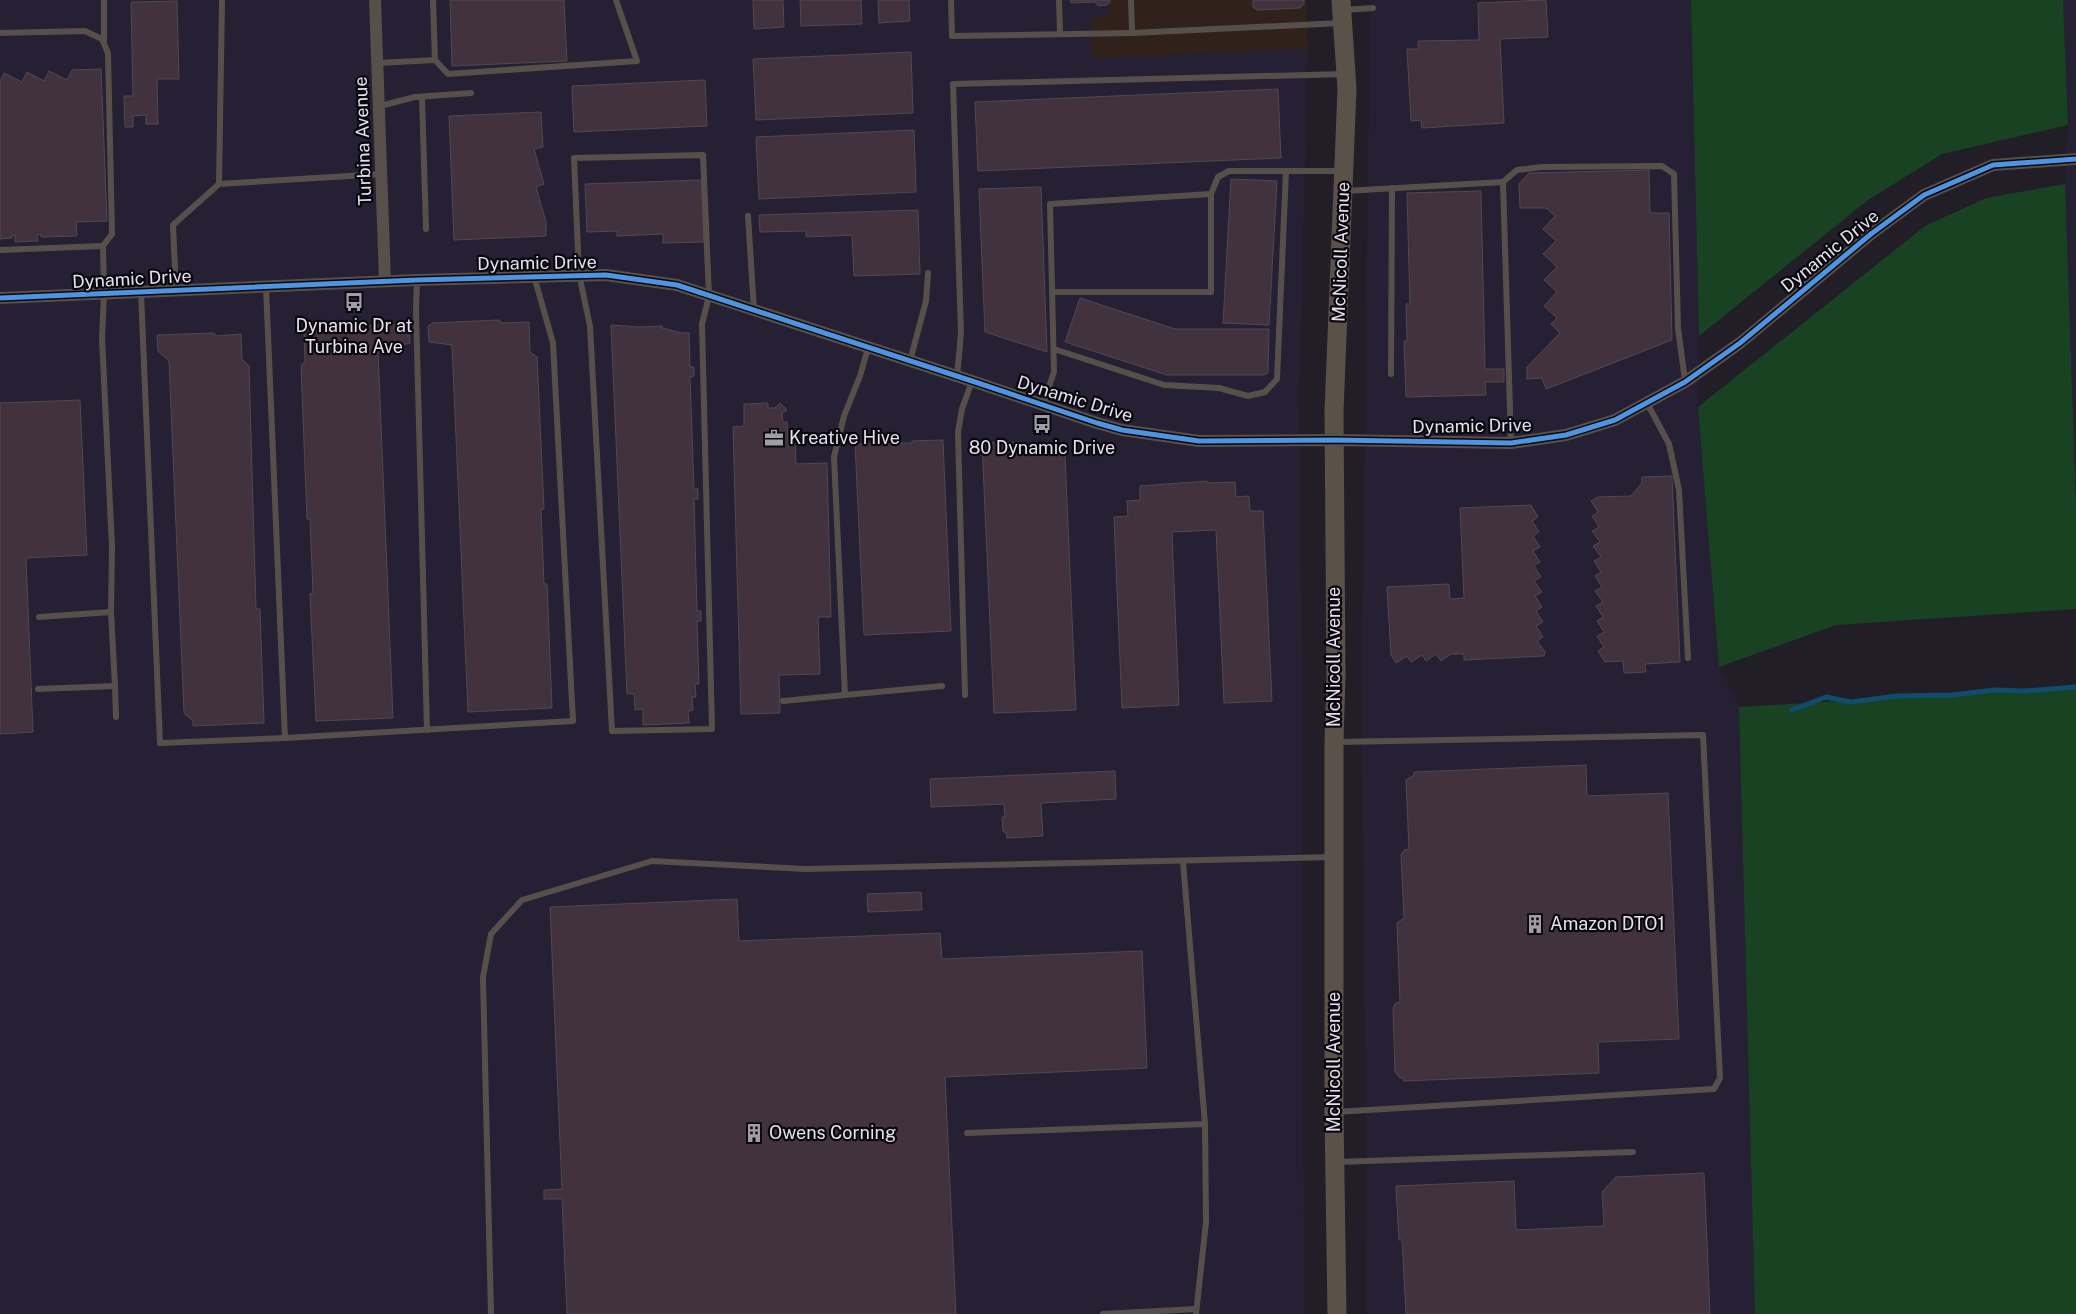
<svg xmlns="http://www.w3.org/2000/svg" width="2076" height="1314" viewBox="0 0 2076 1314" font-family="'Public Sans',sans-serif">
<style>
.commercial{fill:#30211b}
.built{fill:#262034}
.green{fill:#194223}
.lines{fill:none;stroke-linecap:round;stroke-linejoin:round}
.stream{stroke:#0f4c6e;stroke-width:5}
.building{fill:#41323e;stroke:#504a50}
.service{stroke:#57504a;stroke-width:6}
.minor{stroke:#57504a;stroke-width:12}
.secondary{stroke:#5a5149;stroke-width:19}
.cycleway-casing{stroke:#09070e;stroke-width:8}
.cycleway{stroke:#4d94e3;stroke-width:5}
.labels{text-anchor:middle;stroke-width:4.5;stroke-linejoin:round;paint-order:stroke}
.street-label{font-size:18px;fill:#e4e1ec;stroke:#09070e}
.poi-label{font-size:18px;fill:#e4e1ec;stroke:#09070e;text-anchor:start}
</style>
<rect width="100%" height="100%" fill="#211e28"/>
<path class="commercial" d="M 1108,0 L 1306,0 L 1308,49 L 1091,58 L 1090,17 L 1108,16 Z"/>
<g class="built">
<path d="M 0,0 L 1108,0 L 1109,16 L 1090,17 L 1092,58 L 1308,49 L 1299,390 L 1302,725 L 1304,1314 L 0,1314 Z"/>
<path d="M 1370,0 L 1691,0 L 1699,336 L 1698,407 L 1719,667 L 1739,707 L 1755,1314 L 1367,1314 L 1362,683 Z"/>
<path d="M 2063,0 L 2076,0 L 2076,504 L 2065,184 L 2068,125 Z"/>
</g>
<g class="green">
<path d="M 1691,0 L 2063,0 L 2068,125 L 1942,154 L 1868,200 L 1699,336 Z"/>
<path d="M 2065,184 L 2076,504 L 2076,609 L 1836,625 L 1719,667 L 1698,407 L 1925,226 L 1986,198 Z"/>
<path d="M 2076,687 L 2076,1314 L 1755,1314 L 1739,707 Z"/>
</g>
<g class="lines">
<path class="stream" d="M 1792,710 L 1826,697 L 1851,702 L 1897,696 L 1952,695 L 1995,690 L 2024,691 L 2076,687"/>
</g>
<g class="building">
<path d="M 450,0 L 564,0 L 567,61 L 452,66 Z"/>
<path d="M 753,0 L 783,0 L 784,27 L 754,29 Z"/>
<path d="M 800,0 L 861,0 L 862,24 L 801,26 Z"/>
<path d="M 878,0 L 909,0 L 910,21 L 879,23 Z"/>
<path d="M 1071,0 L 1110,0 L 1110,2 L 1107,5 L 1098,6 L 1095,2 L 1071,3 Z"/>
<path d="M 1253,0 L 1304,0 L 1304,4 L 1300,8 L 1257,10 L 1253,7 Z"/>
<path d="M 1546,0 L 1548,37 L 1500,39 L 1504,123 L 1422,128 L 1421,120 L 1411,121 L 1407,49 L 1418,49 L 1418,41 L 1479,40 L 1478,3 Z"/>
<path d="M 177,1 L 179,79 L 157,79 L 158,124 L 146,124 L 146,115 L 133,116 L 133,127 L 125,127 L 124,96 L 133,96 L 131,2 Z"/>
<path d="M 911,52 L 913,113 L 756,120 L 753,59 Z"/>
<path d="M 101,69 L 107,221 L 76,222 L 77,236 L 41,237 L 41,234 L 37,235 L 38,241 L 15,242 L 15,235 L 12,235 L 12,238 L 0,239 L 0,82 L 4,73 L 22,82 L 27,72 L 44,81 L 49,71 L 67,80 L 72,70 Z"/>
<path d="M 705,80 L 707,126 L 574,132 L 572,86 Z"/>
<path d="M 1278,89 L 1281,158 L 978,171 L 975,102 Z"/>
<path d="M 541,112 L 543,147 L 534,149 L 544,184 L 536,187 L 546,222 L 546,236 L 454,240 L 449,116 Z"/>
<path d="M 914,130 L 916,192 L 759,199 L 756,137 Z"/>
<path d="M 1649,170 L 1650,213 L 1669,213 L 1672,340 L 1546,389 L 1542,378 L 1527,379 L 1527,367 L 1560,333 L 1551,324 L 1557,318 L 1544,306 L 1557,292 L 1544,280 L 1557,267 L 1543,254 L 1556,241 L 1543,229 L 1555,216 L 1546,208 L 1520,208 L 1519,184 L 1529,173 Z"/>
<path d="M 1231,179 L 1277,181 L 1269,325 L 1223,323 Z"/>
<path d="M 702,180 L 704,242 L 663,243 L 663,234 L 617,236 L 617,231 L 587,232 L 585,184 Z"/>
<path d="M 1041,187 L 1047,352 L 985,332 L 979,189 Z"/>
<path d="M 1481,191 L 1485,369 L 1504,369 L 1504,382 L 1485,382 L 1486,395 L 1406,397 L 1404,341 L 1407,341 L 1406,304 L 1410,304 L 1407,193 Z"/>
<path d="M 918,210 L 920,274 L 854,276 L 852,235 L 806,237 L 806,231 L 760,232 L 759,215 Z"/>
<path d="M 1080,298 L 1175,329 L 1269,329 L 1268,373 L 1264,375 L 1167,375 L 1065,342 Z"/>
<path d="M 499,320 L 502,323 L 529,322 L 530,352 L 537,357 L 544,509 L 541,509 L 544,584 L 547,584 L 552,708 L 468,712 L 452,345 L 429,342 L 428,326 L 432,323 Z"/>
<path d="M 406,324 L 409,327 L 410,343 L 378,351 L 393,718 L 316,721 L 310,594 L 313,593 L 310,519 L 307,519 L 301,366 L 305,361 L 304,331 L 333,330 L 336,327 Z"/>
<path d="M 611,325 L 639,327 L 662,326 L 662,328 L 682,333 L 689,333 L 690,367 L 694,367 L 694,376 L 690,377 L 694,489 L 698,489 L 698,499 L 694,499 L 697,611 L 701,611 L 701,621 L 697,621 L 699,684 L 695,684 L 696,697 L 692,697 L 693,710 L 688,711 L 689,723 L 643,725 L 643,709 L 635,710 L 634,694 L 627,694 Z"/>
<path d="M 214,333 L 217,336 L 241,334 L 242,359 L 249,366 L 256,609 L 260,609 L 264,723 L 193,726 L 193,721 L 184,713 L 169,361 L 158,351 L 157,335 Z"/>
<path d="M 80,400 L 87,555 L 26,558 L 33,732 L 0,734 L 0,403 Z"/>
<path d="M 768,403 L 768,408 L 775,408 L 780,403 L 787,410 L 782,414 L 783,422 L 787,422 L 788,445 L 795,445 L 796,464 L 827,463 L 831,617 L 818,617 L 820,674 L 779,675 L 780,713 L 741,714 L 733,427 L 744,426 L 744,404 Z"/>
<path d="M 943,440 L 951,631 L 864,635 L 855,444 L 912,443 L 912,441 Z"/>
<path d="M 1023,442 L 1023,444 L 1035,444 L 1036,456 L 1065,455 L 1076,710 L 994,713 L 982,443 Z"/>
<path d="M 1672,476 L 1680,662 L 1645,664 L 1646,672 L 1624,673 L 1623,661 L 1605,662 L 1598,651 L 1604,647 L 1597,636 L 1604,632 L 1597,621 L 1603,617 L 1596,606 L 1603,602 L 1595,591 L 1602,587 L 1595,576 L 1601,572 L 1594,561 L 1601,557 L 1593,546 L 1600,542 L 1592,531 L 1599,527 L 1592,516 L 1598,512 L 1591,501 L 1598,497 L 1631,496 L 1642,483 L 1642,477 Z"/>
<path d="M 1207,481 L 1207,483 L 1235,482 L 1236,497 L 1249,496 L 1250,511 L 1263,511 L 1272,701 L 1224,703 L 1216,530 L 1172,532 L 1179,705 L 1122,708 L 1114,517 L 1128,516 L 1127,501 L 1140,500 L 1140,486 Z"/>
<path d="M 1531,505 L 1538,517 L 1532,521 L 1539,532 L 1533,536 L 1540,547 L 1533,551 L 1540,562 L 1534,566 L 1541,577 L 1534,581 L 1542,592 L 1535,596 L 1542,607 L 1536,611 L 1543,622 L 1536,626 L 1543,637 L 1537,641 L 1545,652 L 1544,656 L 1464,660 L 1464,654 L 1451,654 L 1441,661 L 1436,654 L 1426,661 L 1422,655 L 1411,662 L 1407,656 L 1396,663 L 1391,655 L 1387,587 L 1449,584 L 1450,599 L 1464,598 L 1460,508 Z"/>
<path d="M 1586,765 L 1587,796 L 1668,793 L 1679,1039 L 1598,1042 L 1599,1073 L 1404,1081 L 1403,1078 L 1400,1078 L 1395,1072 L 1393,1009 L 1395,1004 L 1400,1002 L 1397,923 L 1404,918 L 1401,855 L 1404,850 L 1409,849 L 1406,780 L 1414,775 L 1414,772 Z"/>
<path d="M 1115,771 L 1116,799 L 1041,803 L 1043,836 L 1007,838 L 1006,832 L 1003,832 L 1002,817 L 1005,817 L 1004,804 L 931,807 L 930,779 Z"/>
<path d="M 921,892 L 922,910 L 868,912 L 867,894 Z"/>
<path d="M 737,899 L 739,941 L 940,933 L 942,959 L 1142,951 L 1147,1068 L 945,1077 L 956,1314 L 567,1314 L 562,1199 L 544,1199 L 544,1190 L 562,1189 L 550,907 Z"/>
<path d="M 1704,1173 L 1710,1314 L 1406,1314 L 1402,1240 L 1399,1240 L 1396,1186 L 1514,1181 L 1516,1230 L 1604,1226 L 1602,1192 L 1616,1177 Z"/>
</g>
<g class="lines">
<g class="service">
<path d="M 104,0 L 104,41"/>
<path d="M 951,0 L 952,36 L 1132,33"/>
<path d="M 1059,0 L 1060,34"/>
<path d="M 1131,0 L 1132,33 L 1341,23"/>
<path d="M 1343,10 L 1373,8"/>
<path d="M 0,33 L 85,31 L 102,39 L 108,53 L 112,234 L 103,246 L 104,294 L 102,338 L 112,547 L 111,612 L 115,686 L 38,689"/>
<path d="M 435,60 L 448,74 L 637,61 L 616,0"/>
<path d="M 378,63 L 435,60 L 433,0"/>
<path d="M 422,97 L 426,229"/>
<path d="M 380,106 L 415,97 L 471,93"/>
<path d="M 703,155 L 709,296 L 702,324 L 712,729 L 612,731 L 590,326 L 579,274 L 574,158 Z"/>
<path d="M 219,184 L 222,0"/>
<path d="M 1345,191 L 1503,182"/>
<path d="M 748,216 L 754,310"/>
<path d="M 0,250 L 103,246"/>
<path d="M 417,280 L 416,310 L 427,730"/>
<path d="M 266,287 L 285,738 L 573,721 L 553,343 L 534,276"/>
<path d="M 176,290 L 173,225 L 219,184 L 382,174"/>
<path d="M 1052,292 L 1211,292 L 1211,194"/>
<path d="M 141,293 L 160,743 L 285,738"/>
<path d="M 868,348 L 860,376 L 844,416 L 834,457 L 845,695 L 942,686"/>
<path d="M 1054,349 L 1164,385 L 1219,388 L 1248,396 L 1265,392 L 1277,379 L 1286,171"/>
<path d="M 910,361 L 926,301 L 928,273"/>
<path d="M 1391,374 L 1392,188"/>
<path d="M 957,377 L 961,333 L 953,84 L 1345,74"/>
<path d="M 1647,403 L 1669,444 L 1679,490 L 1688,658"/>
<path d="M 1043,405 L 1054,372 L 1050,204 L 1211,194 L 1218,177 L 1229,171 L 1343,171"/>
<path d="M 1511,443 L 1503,182 L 1517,170 L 1542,167 L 1662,166 L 1674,174 L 1678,328 L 1685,381"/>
<path d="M 39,617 L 111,612"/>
<path d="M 115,686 L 116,717"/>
<path d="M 965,695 L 958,432 L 962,409 L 972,381"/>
<path d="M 783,701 L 845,695"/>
<path d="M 1183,862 L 1205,1124 L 1206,1222 L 1196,1314"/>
<path d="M 1335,1112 L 1714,1089 L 1720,1078 L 1703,735 L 1337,742"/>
<path d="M 967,1133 L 1205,1124"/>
<path d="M 1337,1162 L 1633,1152"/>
<path d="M 491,1314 L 483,977 L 491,934 L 522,900 L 652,861 L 805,869 L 1333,857"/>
<path d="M 1103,1314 L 1196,1309"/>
</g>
<g class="minor">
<path d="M 375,0 L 385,281"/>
<path d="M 0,298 L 417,280 L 606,275 L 677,285 L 972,381 L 1097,423 L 1122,430 L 1199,441 L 1335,440 L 1511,443 L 1566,435 L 1615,420 L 1685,382 L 1740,343 L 1871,234 L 1924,195 L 1993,165 L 2076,159"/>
</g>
<path class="secondary" d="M 1337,1314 L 1334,1112 L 1334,742 L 1336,677 L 1334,411 L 1347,89 L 1341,0"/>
<g class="cycleway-casing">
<path id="cycleway" d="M 0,298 L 417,280 L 606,275 L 677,285 L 972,381 L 1097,423 L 1122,430 L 1199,441 L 1335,440 L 1511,443 L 1566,435 L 1615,420 L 1685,382 L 1740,343 L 1871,234 L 1924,195 L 1993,165 L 2076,159"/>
</g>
<use href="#cycleway" class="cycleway"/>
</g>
<defs>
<g id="bus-bare" transform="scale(1.5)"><path d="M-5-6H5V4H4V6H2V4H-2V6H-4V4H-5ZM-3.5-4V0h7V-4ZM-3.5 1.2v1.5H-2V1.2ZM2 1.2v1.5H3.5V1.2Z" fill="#a09da7" stroke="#09070e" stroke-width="2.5" paint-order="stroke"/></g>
<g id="office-bare" transform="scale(1.5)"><path d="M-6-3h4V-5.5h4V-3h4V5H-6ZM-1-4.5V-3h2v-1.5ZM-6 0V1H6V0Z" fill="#a09da7" stroke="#09070e" stroke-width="2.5" paint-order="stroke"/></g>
<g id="building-bare" transform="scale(1.5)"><path d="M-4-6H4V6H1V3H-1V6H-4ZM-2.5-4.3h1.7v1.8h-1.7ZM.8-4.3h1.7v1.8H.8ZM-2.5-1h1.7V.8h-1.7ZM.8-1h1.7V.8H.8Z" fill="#a09da7" stroke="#09070e" stroke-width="2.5" paint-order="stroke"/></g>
</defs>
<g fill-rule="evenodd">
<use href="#bus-bare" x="354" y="302"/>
<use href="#bus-bare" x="1042" y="424"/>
<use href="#office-bare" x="774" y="438"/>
<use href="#building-bare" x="1535" y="924"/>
<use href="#building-bare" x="754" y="1133"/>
</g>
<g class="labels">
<g class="street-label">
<text transform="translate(363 141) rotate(-92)" y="6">Turbina Avenue</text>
<text transform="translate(1830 251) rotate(-39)" y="6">Dynamic Drive</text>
<text transform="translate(1341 252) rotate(-88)" y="6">McNicoll Avenue</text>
<text transform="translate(537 263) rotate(-1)" y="6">Dynamic Drive</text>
<text transform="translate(132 279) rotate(-3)" y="6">Dynamic Drive</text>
<text transform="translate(1075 399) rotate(17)" y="6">Dynamic Drive</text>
<text transform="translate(1472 426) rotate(-1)" y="6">Dynamic Drive</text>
<text transform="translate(1334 657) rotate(-90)" y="6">McNicoll Avenue</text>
<text transform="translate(1334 1062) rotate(-90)" y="6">McNicoll Avenue</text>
</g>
<g class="poi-label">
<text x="354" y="332" text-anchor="middle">Dynamic Dr at<tspan x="354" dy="21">Turbina Ave</tspan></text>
<text x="789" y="444">Kreative Hive</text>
<text x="1042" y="454" text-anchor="middle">80 Dynamic Drive</text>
<text x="1550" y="930">Amazon DTO1</text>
<text x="769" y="1139">Owens Corning</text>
</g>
</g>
</svg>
